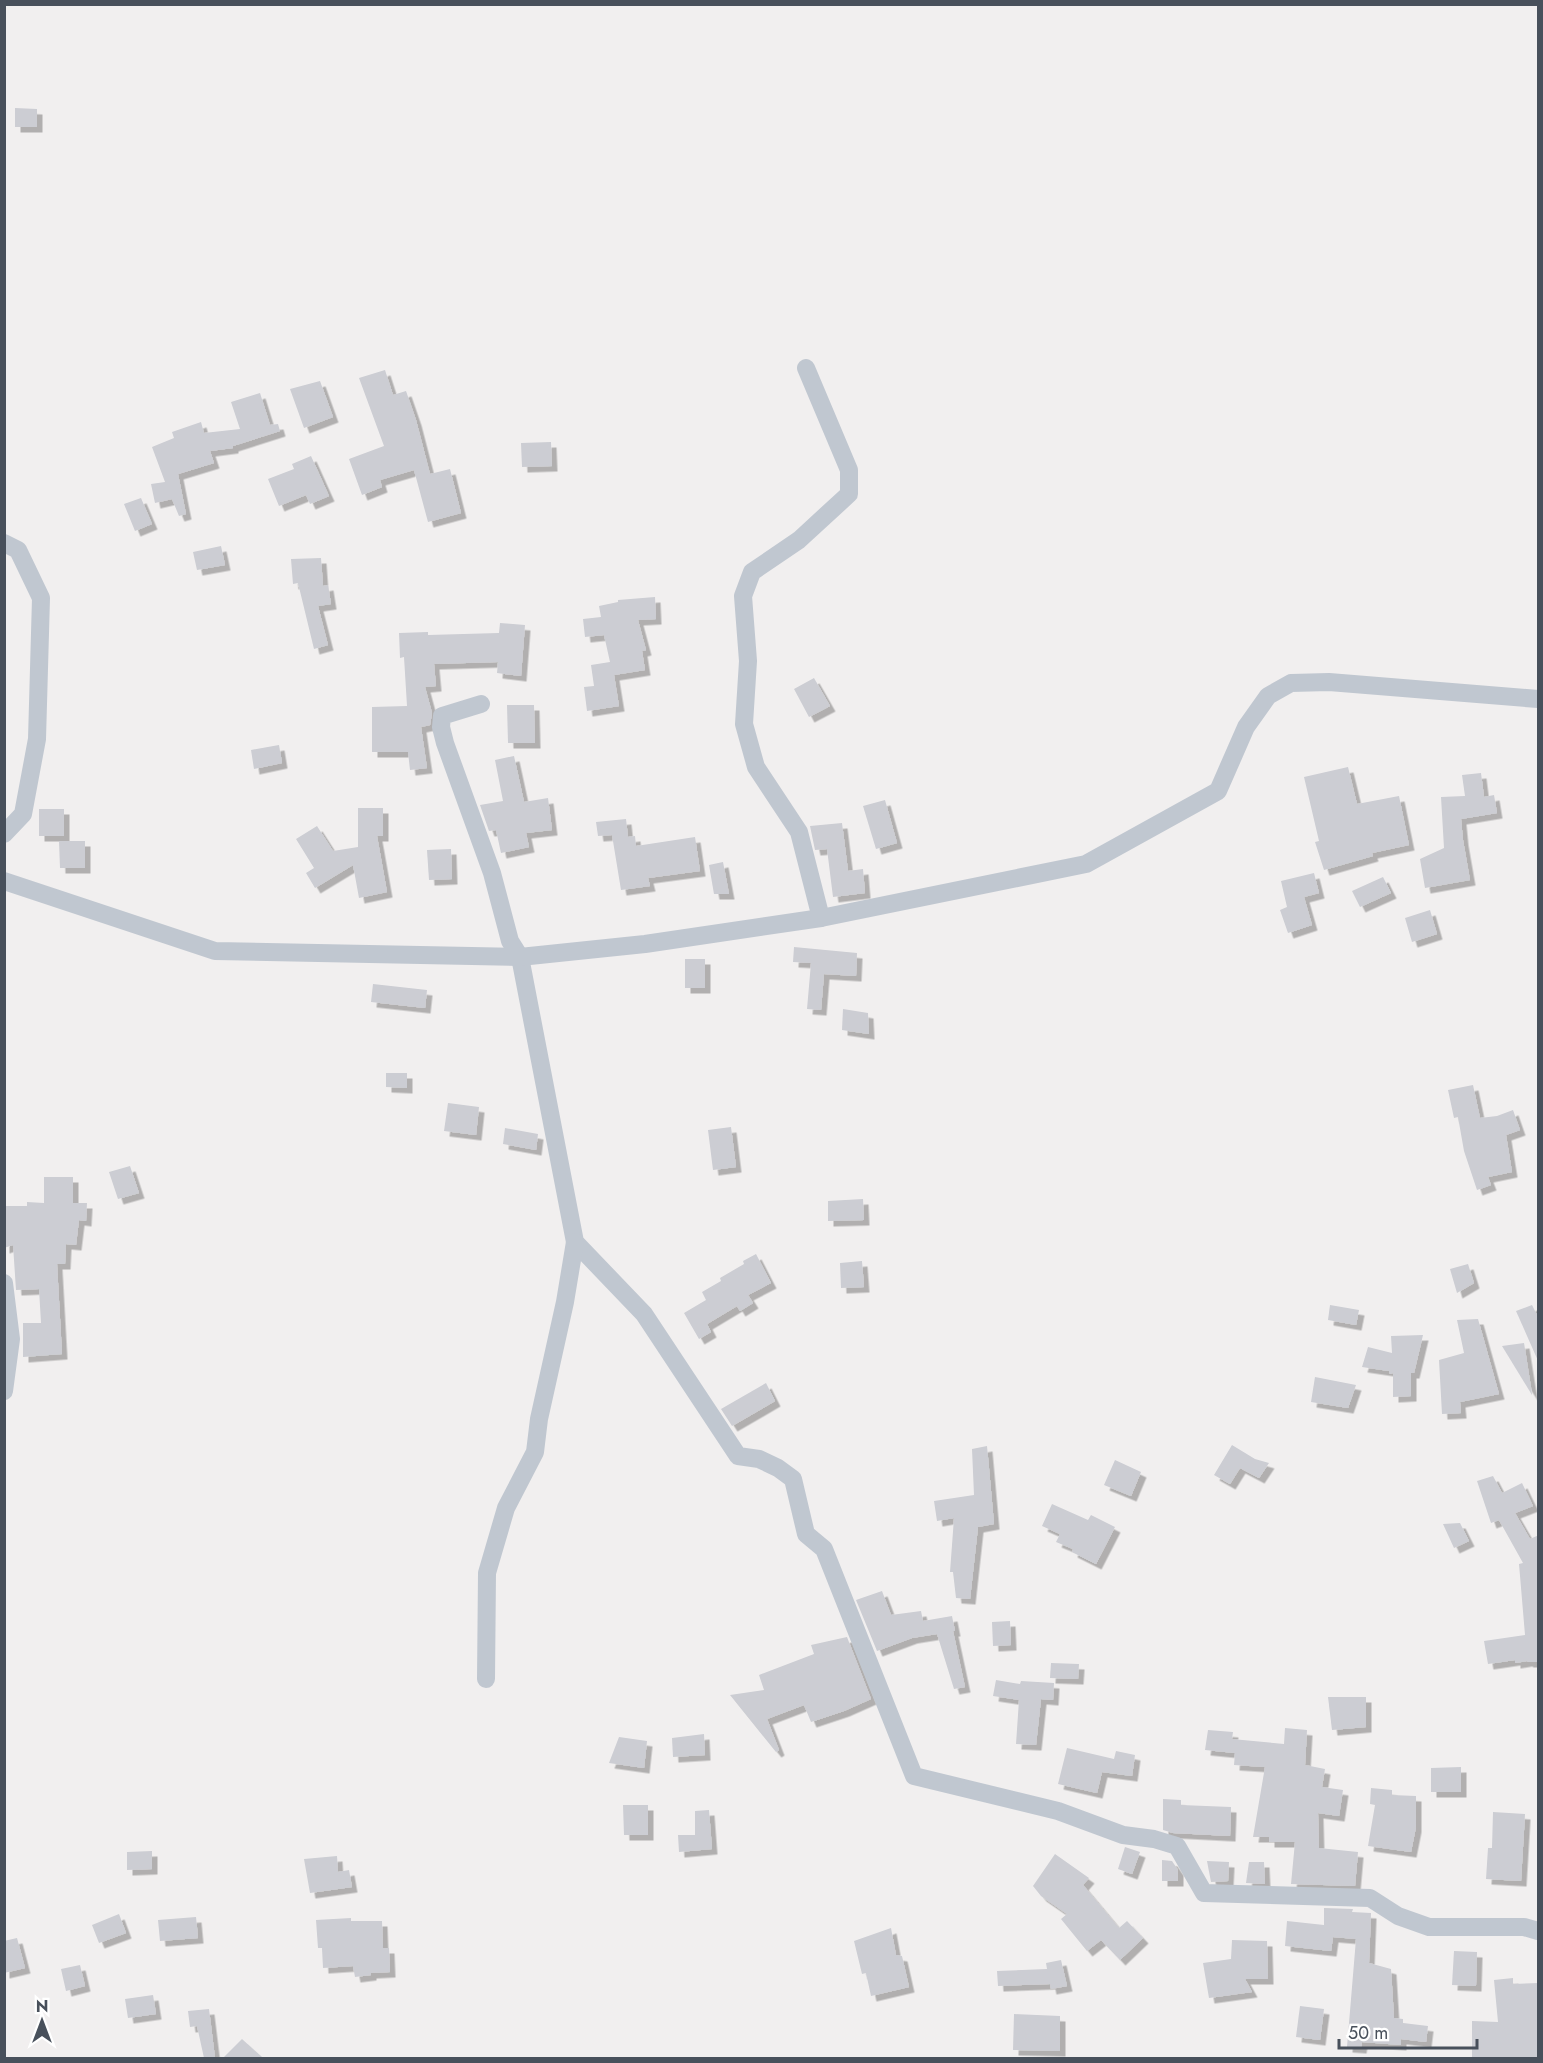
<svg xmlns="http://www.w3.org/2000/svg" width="1543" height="2063" viewBox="0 0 1543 2063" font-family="Jost,sans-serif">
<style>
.building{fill:#cccdd3;filter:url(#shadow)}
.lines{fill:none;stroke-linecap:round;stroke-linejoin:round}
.street{stroke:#c0c7d0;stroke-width:18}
</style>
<defs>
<filter id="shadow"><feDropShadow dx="5.5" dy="5.5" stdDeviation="0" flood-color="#0004"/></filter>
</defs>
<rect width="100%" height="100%" fill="#f1efef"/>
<g class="building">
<path d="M 15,108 L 37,109 L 37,127 L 15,127 Z"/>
<path d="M 385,370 L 393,395 L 406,391 L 416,420 L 430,474 L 450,469 L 461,513 L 428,522 L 414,470 L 380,480 L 382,487 L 362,495 L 349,459 L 384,446 L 359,378 Z"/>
<path d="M 320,381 L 333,417 L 304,428 L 290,389 Z"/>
<path d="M 260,393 L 270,425 L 278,424 L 280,431 L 233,446 L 233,448 L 210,451 L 214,463 L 178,474 L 186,514 L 179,516 L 172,499 L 155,503 L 151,484 L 165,482 L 152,447 L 174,438 L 172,432 L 201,422 L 204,433 L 240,429 L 231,402 Z"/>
<path d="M 551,442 L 552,466 L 522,467 L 521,443 Z"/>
<path d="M 311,456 L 329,496 L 310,504 L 306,495 L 279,506 L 268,479 L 294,469 L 292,464 Z"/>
<path d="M 141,498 L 152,524 L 135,531 L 124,504 Z"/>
<path d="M 221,546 L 225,565 L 197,570 L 193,552 Z"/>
<path d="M 321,558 L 323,586 L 328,585 L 331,604 L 318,606 L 328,645 L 314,649 L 298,583 L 293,584 L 291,559 Z"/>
<path d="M 655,597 L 656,619 L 638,620 L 646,650 L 642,651 L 645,670 L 614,675 L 619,706 L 587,711 L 584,687 L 594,686 L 591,665 L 610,662 L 604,635 L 585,637 L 583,619 L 601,617 L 599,606 L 618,602 L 618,600 Z"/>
<path d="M 500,623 L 525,625 L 521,676 L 497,673 L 498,662 L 434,664 L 436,686 L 425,687 L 432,713 L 430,725 L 421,727 L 427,768 L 410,770 L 408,752 L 372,752 L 372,707 L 407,706 L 404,657 L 400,658 L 399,633 L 428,632 L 428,635 L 499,633 Z"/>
<path d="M 814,678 L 830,706 L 809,717 L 794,689 Z"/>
<path d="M 507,705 L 534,705 L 535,743 L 508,743 Z"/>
<path d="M 279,745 L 282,763 L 254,769 L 251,750 Z"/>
<path d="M 514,756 L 524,802 L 548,798 L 552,830 L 526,833 L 529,847 L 501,853 L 496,830 L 489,831 L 480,805 L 503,801 L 495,760 Z"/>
<path d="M 1348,767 L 1357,804 L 1399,796 L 1409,845 L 1372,853 L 1373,856 L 1324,870 L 1315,842 L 1319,841 L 1304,777 Z"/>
<path d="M 1481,773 L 1484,797 L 1494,795 L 1497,813 L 1461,819 L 1463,840 L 1470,880 L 1425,888 L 1420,859 L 1444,848 L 1441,797 L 1465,796 L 1462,775 Z"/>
<path d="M 885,800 L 897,843 L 876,849 L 863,806 Z"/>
<path d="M 358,808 L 383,808 L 383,836 L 377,836 L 387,892 L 359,898 L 353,865 L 315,888 L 306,873 L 314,868 L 296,839 L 317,826 L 333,851 L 358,847 Z"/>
<rect x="39" y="809" width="25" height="27"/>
<path d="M 626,819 L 628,837 L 635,836 L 636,846 L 695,837 L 700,871 L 648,878 L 650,886 L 621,890 L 612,835 L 598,836 L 596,822 Z"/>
<path d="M 842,823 L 848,871 L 863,869 L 865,893 L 833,897 L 827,849 L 815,850 L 810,826 Z"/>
<path d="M 59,841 L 85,841 L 85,868 L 60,868 Z"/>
<path d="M 451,849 L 452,879 L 429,880 L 427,850 Z"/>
<path d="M 723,862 L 729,894 L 714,894 L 709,865 Z"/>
<path d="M 1314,873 L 1319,893 L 1304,897 L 1312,925 L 1288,933 L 1280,910 L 1287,907 L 1281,881 Z"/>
<path d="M 1383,877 L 1391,893 L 1360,907 L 1352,891 Z"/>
<path d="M 1430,910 L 1437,934 L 1412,942 L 1405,918 Z"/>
<path d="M 794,947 L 857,953 L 856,976 L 824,974 L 821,1010 L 807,1009 L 811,963 L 793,962 Z"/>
<rect x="685" y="959" width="20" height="29"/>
<path d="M 373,984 L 427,990 L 425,1008 L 371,1002 Z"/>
<path d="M 843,1009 L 868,1013 L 869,1034 L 842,1030 Z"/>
<path d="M 386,1073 L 407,1073 L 407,1088 L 386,1087 Z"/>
<path d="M 1473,1085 L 1480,1118 L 1497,1116 L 1513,1110 L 1520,1130 L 1506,1135 L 1512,1172 L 1488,1177 L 1491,1185 L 1477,1190 L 1464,1151 L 1458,1117 L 1454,1118 L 1448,1090 Z"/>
<path d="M 448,1103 L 479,1107 L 476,1135 L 444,1131 Z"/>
<path d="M 731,1127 L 736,1167 L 713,1170 L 708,1130 Z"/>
<path d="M 505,1128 L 538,1134 L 536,1150 L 503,1144 Z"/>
<path d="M 130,1166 L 139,1193 L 118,1199 L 109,1172 Z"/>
<path d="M 44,1177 L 73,1177 L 73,1203 L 87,1203 L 86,1221 L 79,1220 L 76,1245 L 66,1244 L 65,1264 L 57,1264 L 62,1354 L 23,1357 L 23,1323 L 41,1323 L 39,1289 L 16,1290 L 13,1245 L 4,1248 L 4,1206 L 27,1206 L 27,1202 L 44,1203 Z"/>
<path d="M 863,1199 L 864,1220 L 828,1221 L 828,1201 Z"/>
<path d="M 756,1254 L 771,1283 L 748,1295 L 753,1303 L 740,1311 L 737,1306 L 707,1324 L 711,1332 L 699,1339 L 684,1313 L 706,1300 L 702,1292 L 721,1281 L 720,1278 L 744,1264 L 743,1261 Z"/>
<path d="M 862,1261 L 864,1287 L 841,1288 L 840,1263 Z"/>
<path d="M 1468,1264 L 1474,1283 L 1457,1293 L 1450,1269 Z"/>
<path d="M 1330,1305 L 1359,1310 L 1356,1325 L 1328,1320 Z"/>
<path d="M 1532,1305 L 1539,1319 L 1539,1363 L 1516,1311 Z"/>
<path d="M 1478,1319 L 1499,1394 L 1460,1402 L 1461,1413 L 1442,1414 L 1439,1360 L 1464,1353 L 1457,1320 Z"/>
<path d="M 1423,1335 L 1414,1373 L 1411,1373 L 1411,1396 L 1393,1397 L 1393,1373 L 1390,1374 L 1389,1371 L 1362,1367 L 1368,1347 L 1392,1353 L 1391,1336 Z"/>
<path d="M 1524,1343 L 1532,1394 L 1532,1395 L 1502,1346 Z"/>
<path d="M 1315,1377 L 1356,1385 L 1348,1408 L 1311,1402 Z"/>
<path d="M 766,1383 L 775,1401 L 732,1426 L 721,1409 Z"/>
<path d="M 1232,1445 L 1255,1459 L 1269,1463 L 1259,1478 L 1240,1468 L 1230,1484 L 1214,1475 Z"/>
<path d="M 987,1446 L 994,1524 L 978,1527 L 970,1599 L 956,1598 L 953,1572 L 950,1572 L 954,1518 L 937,1521 L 934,1501 L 974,1495 L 972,1449 Z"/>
<path d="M 1115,1460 L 1141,1472 L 1131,1496 L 1104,1485 Z"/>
<path d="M 1493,1476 L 1502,1493 L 1522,1483 L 1533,1506 L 1515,1513 L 1530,1539 L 1539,1535 L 1539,1662 L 1528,1662 L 1527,1661 L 1515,1663 L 1515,1660 L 1488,1664 L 1484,1641 L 1525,1635 L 1519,1564 L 1523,1563 L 1499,1520 L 1491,1523 L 1477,1481 Z"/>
<path d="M 1052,1504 L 1088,1520 L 1091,1515 L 1115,1527 L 1096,1564 L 1072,1552 L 1073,1549 L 1056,1542 L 1060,1534 L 1042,1526 Z"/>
<path d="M 1460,1523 L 1469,1541 L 1454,1548 L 1443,1524 Z"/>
<path d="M 882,1591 L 891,1615 L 921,1611 L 923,1621 L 952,1616 L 955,1631 L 953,1631 L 965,1687 L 954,1689 L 937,1634 L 912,1638 L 877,1651 L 856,1600 Z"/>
<path d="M 1010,1621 L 1011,1645 L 993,1646 L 992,1622 Z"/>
<path d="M 847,1637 L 871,1699 L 844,1711 L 811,1722 L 804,1705 L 767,1719 L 779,1750 L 776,1752 L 730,1695 L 764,1690 L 759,1675 L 814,1654 L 811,1645 Z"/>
<path d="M 1051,1663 L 1079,1664 L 1078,1679 L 1050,1678 Z"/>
<path d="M 996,1680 L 1020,1684 L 1021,1681 L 1054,1683 L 1053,1700 L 1041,1699 L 1036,1745 L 1016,1744 L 1019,1700 L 993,1696 Z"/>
<path d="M 1328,1697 L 1366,1697 L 1366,1727 L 1332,1730 Z"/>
<path d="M 1285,1728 L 1307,1730 L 1305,1765 L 1325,1769 L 1322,1787 L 1343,1790 L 1339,1816 L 1318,1813 L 1319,1848 L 1358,1852 L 1355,1886 L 1291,1884 L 1295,1842 L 1269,1842 L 1269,1837 L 1253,1837 L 1265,1767 L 1234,1765 L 1235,1753 L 1205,1750 L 1208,1730 L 1233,1732 L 1232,1739 L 1284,1744 Z"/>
<path d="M 704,1734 L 705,1755 L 673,1757 L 672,1738 Z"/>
<path d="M 619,1737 L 647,1741 L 644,1768 L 609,1763 Z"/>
<path d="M 1067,1748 L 1114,1759 L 1116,1751 L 1135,1755 L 1132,1776 L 1102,1772 L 1097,1793 L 1058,1784 Z"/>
<path d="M 1461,1767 L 1461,1792 L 1431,1792 L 1431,1768 Z"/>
<path d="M 1371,1788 L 1392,1790 L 1392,1795 L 1416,1796 L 1416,1827 L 1411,1852 L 1368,1846 L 1375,1805 L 1370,1804 Z"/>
<path d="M 1163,1799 L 1181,1800 L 1181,1805 L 1231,1807 L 1230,1836 L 1173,1833 L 1163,1830 Z"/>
<path d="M 623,1805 L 648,1805 L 648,1835 L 624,1835 Z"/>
<path d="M 709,1810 L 712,1849 L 679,1852 L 678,1835 L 695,1835 L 695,1811 Z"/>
<path d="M 1493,1812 L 1525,1814 L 1521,1881 L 1486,1879 L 1488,1848 L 1492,1848 Z"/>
<path d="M 1125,1847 L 1140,1852 L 1132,1874 L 1118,1869 Z"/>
<path d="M 152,1851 L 152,1869 L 127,1870 L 127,1852 Z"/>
<path d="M 1055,1854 L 1089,1878 L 1083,1885 L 1119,1928 L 1127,1921 L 1143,1938 L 1120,1960 L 1101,1940 L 1087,1951 L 1061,1919 L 1067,1914 L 1041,1896 L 1033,1886 Z"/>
<path d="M 337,1856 L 338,1872 L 349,1870 L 352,1887 L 310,1893 L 304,1859 Z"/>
<path d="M 1162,1860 L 1172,1861 L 1178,1870 L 1178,1881 L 1162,1881 Z"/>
<path d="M 1207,1861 L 1229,1862 L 1228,1881 L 1211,1882 Z"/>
<path d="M 1249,1862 L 1264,1862 L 1265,1884 L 1246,1883 Z"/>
<path d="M 1324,1908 L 1353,1909 L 1352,1912 L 1371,1913 L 1369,1963 L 1391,1969 L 1394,2018 L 1403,2019 L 1403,2023 L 1428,2026 L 1426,2042 L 1401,2039 L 1401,2045 L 1362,2042 L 1361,2048 L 1347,2047 L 1356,1939 L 1333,1937 L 1331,1951 L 1285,1946 L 1287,1921 L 1324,1925 Z"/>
<path d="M 119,1914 L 126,1933 L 99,1943 L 92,1925 Z"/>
<path d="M 196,1917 L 198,1938 L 160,1941 L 158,1920 Z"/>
<path d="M 351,1918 L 351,1921 L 382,1921 L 383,1948 L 389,1948 L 390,1972 L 371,1973 L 371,1975 L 355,1977 L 353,1966 L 323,1968 L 322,1948 L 318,1948 L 316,1920 Z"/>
<path d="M 891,1928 L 896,1955 L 902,1956 L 909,1987 L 871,1996 L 866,1973 L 862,1974 L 854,1941 Z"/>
<path d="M 17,1938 L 25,1968 L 4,1973 L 4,1941 Z"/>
<path d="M 1232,1940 L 1267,1941 L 1268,1979 L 1245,1979 L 1252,1992 L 1209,1998 L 1203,1963 L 1231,1959 Z"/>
<path d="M 1454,1951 L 1477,1952 L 1476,1986 L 1452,1985 Z"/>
<path d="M 1061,1960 L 1067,1986 L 1051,1989 L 1050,1984 L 998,1986 L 997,1971 L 1047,1969 L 1046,1963 Z"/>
<path d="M 80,1965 L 85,1986 L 66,1991 L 61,1969 Z"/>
<path d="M 1513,1978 L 1513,1984 L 1539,1983 L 1539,2058 L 1472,2058 L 1472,2021 L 1498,2022 L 1494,1980 Z"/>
<path d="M 153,1995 L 156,2014 L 128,2018 L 125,1999 Z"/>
<path d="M 1300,2006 L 1324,2009 L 1320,2040 L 1296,2037 Z"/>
<path d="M 209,2009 L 215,2058 L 204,2058 L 197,2026 L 190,2027 L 188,2011 Z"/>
<path d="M 1014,2014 L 1060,2016 L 1060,2051 L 1013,2050 Z"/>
<path d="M 242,2039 L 263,2058 L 223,2058 Z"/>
</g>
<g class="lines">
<g class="street">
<path d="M 806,368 L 849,470 L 849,494 L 799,540 L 752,572 L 743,596 L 748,661 L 744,724 L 756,767 L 799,832 L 821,918"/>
<path d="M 4,543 L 18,550 L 41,598 L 37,739 L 23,814 L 4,834"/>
<path d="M 481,704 L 442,716 L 441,727 L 445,743 L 492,873 L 510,941 L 520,957 L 575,1242 L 644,1314 L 738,1456 L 759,1459 L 778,1468 L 793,1479 L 806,1534 L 824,1549 L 914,1776 L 1058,1811 L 1123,1835 L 1154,1839 L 1177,1846 L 1204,1893 L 1370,1898 L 1398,1916 L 1429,1927 L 1524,1927 L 1538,1931"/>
<path d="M 4,881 L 215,951 L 520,957 L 645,944 L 821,918 L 1086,864 L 1218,791 L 1246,727 L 1268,696 L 1291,683 L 1329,682 L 1538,699"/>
<path d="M 4,1283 L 11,1339 L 4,1391"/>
<path d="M 486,1679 L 487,1573 L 506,1508 L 535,1452 L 539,1419 L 565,1302 L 575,1242"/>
</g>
</g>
<rect width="1543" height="2063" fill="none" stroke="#48505b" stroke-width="12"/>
<g transform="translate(42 2021)" stroke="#ffffff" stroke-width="4.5" paint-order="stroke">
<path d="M0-4.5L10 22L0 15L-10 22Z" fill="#48505b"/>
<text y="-9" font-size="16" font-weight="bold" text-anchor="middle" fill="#48505b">N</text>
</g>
<path d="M1339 2039v9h138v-9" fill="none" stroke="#48505b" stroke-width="3"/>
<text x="1348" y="2039" font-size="18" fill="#48505b" stroke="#ffffff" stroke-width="4.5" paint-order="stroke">50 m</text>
</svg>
